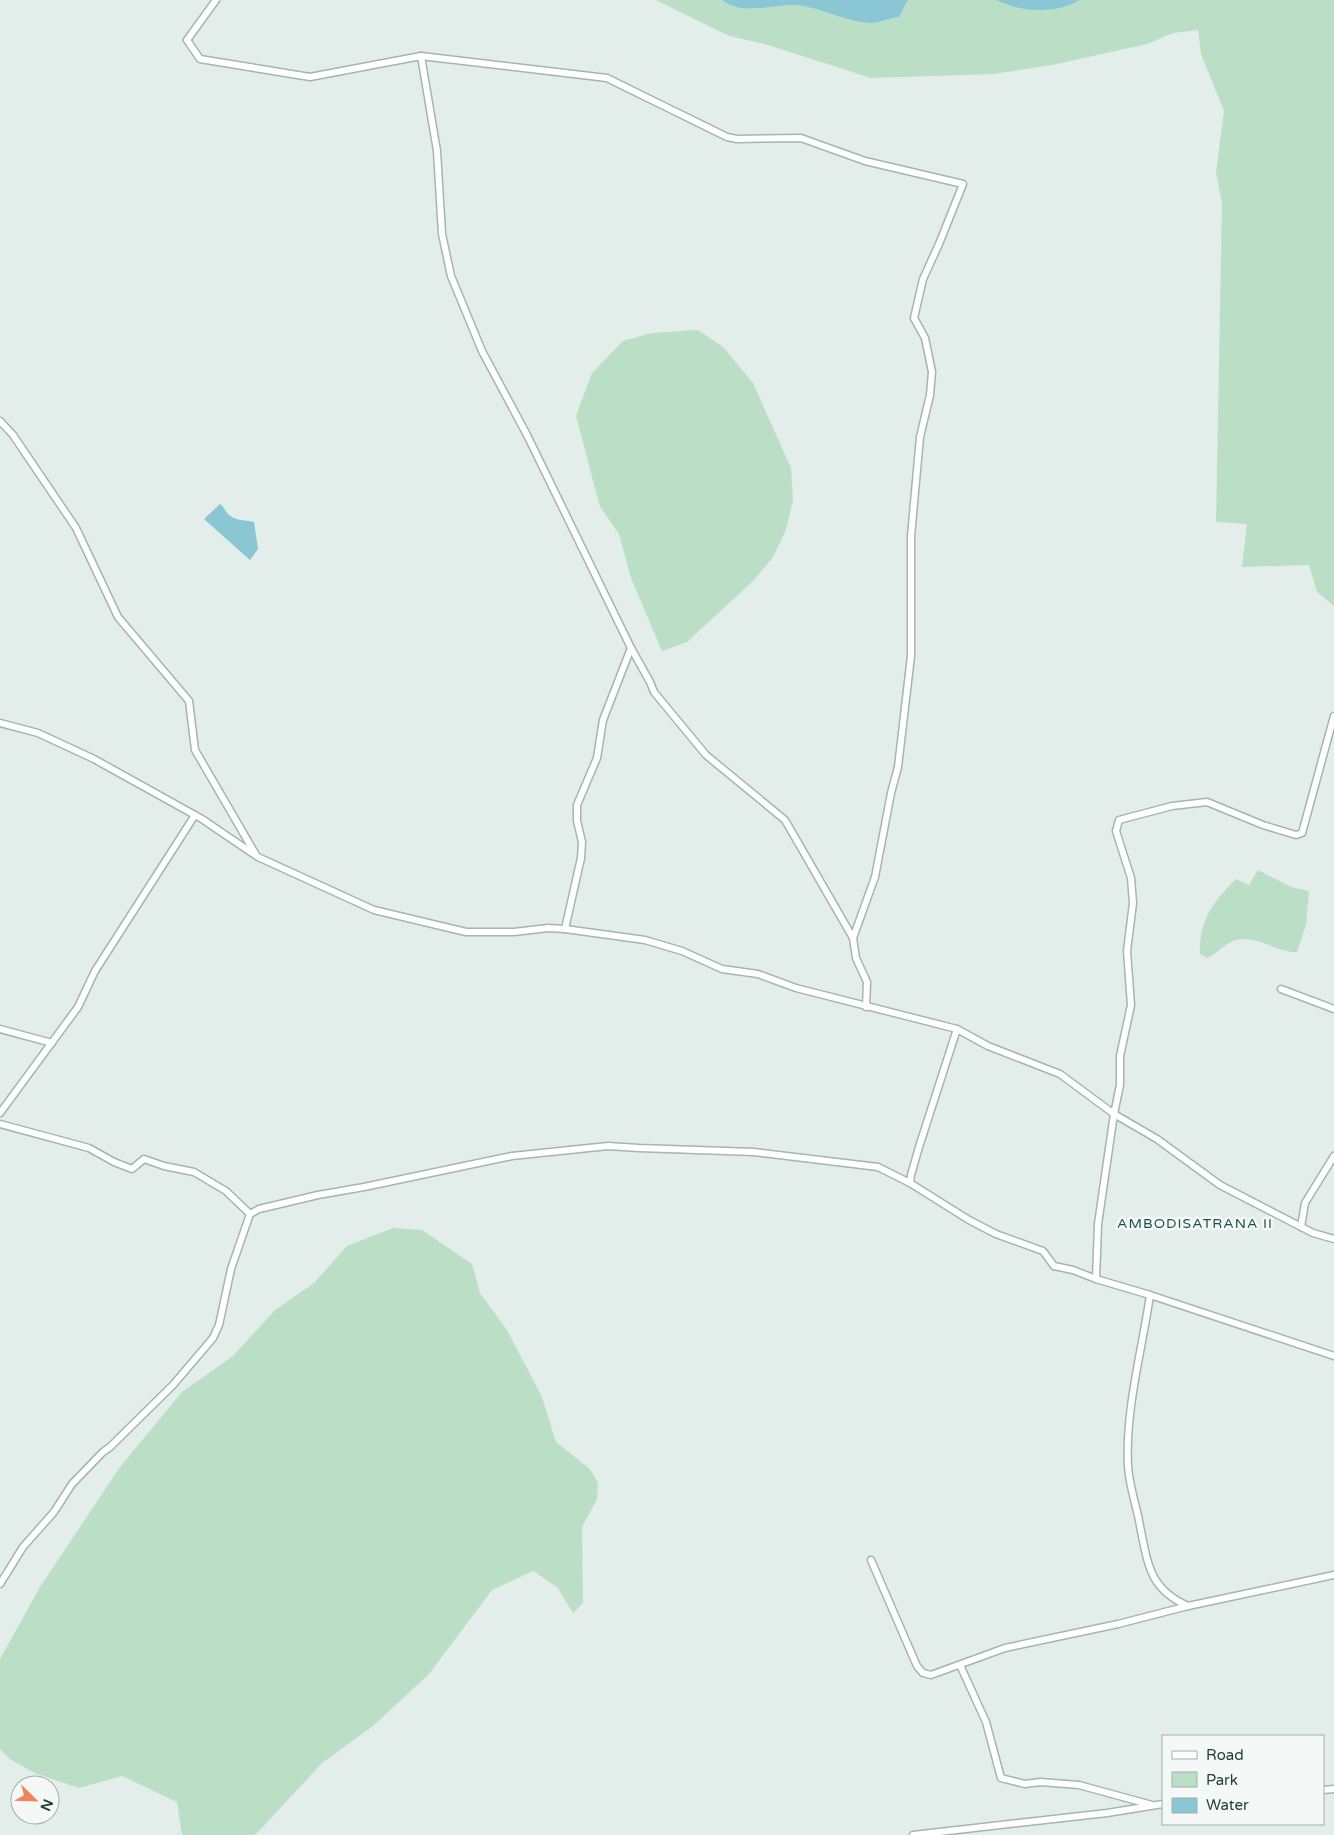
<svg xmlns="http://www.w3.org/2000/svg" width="1334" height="1835" viewBox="0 0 1334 1835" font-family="'Varela Round',sans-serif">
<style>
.green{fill:#bbdfc6}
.water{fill:#8ac6d3}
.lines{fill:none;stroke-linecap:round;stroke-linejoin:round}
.minor-casing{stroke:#a5b5b0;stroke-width:9}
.minor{stroke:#fff;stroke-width:6}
.labels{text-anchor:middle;stroke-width:5;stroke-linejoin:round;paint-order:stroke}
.neighbourhood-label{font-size:14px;letter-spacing:1px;fill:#1d5246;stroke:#f4f9f7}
</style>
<rect width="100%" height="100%" fill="#e3ede9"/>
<g class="green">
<path d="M 656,0 L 722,0 C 742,16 770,5 794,5 C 818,6 850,24 873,23 C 881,22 890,18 899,17 L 908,0 L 996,0 C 1022,12 1055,15 1080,0 L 1334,0 L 1334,606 L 1317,592 L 1309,565 L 1242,567 L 1247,524 L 1216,522 L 1222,204 L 1216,172 L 1224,111 L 1201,54 L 1198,30 L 1173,33 L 1147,44 L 1052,65 L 994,74 L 871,78 L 768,45 L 729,36 Z"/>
<path d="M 698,330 L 723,347 L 753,383 L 791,468 L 793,500 L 786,530 L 773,557 L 754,580 L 687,642 L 662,651 L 631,578 L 619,534 L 600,507 L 576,416 L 592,373 L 623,341 L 652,333 Z"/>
<path d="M 1258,870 L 1291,887 L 1309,891 L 1306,925 L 1297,952 C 1277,953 1255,933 1233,941 C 1223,945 1217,954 1207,958 L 1200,954 C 1199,920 1213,902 1236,879 L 1249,885 Z"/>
<path d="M 393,1228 L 422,1230 L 472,1264 L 480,1293 L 507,1330 L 542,1397 L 556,1442 L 590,1469 L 598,1483 L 597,1499 L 582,1527 L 583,1603 L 573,1613 L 557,1587 L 533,1571 L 492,1590 L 429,1674 L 373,1726 L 322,1763 L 260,1830 L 254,1835 L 182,1835 L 177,1802 L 122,1776 L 79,1788 L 37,1774 L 11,1760 L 0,1749 L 0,1659 L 40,1587 L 120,1467 L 182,1392 L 233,1356 L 275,1310 L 314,1283 L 347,1246 Z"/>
</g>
<g class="water">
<path d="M 722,0 L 908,0 L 899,17 C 890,18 881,22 873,23 C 850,24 818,6 794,5 C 770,5 742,16 722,0 Z"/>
<path d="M 996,0 L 1080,0 C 1055,15 1021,12 996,0 Z"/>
<path d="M 220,504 C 225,508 226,514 232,517 C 239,521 246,520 254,522 L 258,549 L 250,560 L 204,519 Z"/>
</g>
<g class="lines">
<g class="minor-casing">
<g id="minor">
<path d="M 216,0 L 187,40 L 200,59 L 310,77 L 421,56 L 607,78 L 727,137 L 737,139 L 801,138 L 865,161 L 963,184 L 939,244 L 923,279 L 914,318 L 925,338 L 932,372 L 930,395 L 920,437 L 911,536 L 911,656 L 898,767 L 891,793 L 875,877 L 853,938"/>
<path d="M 421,56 L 437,151 L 442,234 L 451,276 L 482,351 L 527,435 L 631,648 L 650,682 L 654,692 L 706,755 L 785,820 L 853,938 L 856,958 L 867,982 L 866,1007"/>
<path d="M 0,421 L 13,435 L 76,528 L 118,617 L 189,701 L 195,750 L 256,855"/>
<path d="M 1334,716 L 1302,833 L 1296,835 L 1263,825 L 1207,802 L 1172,806 L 1119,820 L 1116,831 L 1131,878 L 1133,903 L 1127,951 L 1131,1005 L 1120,1056 L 1120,1085 L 1114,1114 L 1098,1224 L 1096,1279 L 1150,1295 L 1334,1356"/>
<path d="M 0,723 L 38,733 L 94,759 L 202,819 L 258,857 L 374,910 L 466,932 L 514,932 L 548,928 L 565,929 L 645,940 L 682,951 L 722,969 L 758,974 L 796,988 L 957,1029 L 988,1046 L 1060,1074 L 1114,1114 L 1157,1139 L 1220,1185 L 1313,1233 L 1334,1239"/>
<path d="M 565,929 L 581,858 L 582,842 L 577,821 L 577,805 L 597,758 L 603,720 L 631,648"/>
<path d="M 1281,989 L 1334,1009"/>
<path d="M 0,1029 L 52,1043"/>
<path d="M 957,1029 L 919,1147 L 911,1175 L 910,1183 L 969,1220 L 996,1234 L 1043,1251 L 1054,1266 L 1073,1270 L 1096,1279"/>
<path d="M 0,1113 L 78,1007 L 95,971 L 195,815"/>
<path d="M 0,1124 L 89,1148 L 114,1162 L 132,1169 L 144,1159 L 164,1166 L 194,1172 L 226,1191 L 250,1214"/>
<path d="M 1301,1227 L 1305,1203 L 1334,1156"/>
<path d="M 1150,1295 C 1142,1351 1125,1410 1128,1466 C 1129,1486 1137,1507 1140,1526 C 1148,1564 1149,1589 1188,1606"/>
<path d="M 871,1560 L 917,1666 L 923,1673 L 931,1675 L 1005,1648 L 1118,1624 L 1188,1606 L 1334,1575"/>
<path d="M 0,1584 L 23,1547 L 54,1512 L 72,1484 L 103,1452 L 110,1447 L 173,1385 L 213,1338 L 219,1325 L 231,1269 L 250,1214 L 259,1209 L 318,1195 L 364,1187 L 512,1156 L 608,1146 L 639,1148 L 754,1152 L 878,1167 L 910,1183"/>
<path d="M 960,1665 L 986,1722 L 1001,1778 L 1025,1784 L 1040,1782 L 1079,1785 L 1152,1805"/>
<path d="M 1323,1790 L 1334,1789"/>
<path d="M 913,1835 L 1107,1813 L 1163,1804"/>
</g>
</g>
<use href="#minor" class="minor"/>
</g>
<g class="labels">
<g class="neighbourhood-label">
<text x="1195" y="1228">AMBODISATRANA II</text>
</g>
</g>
<rect x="1162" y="1735" width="162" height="90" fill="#f4f9f7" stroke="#a0afab"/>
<rect x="1172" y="1751" width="25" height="8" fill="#ffffff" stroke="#a0afab"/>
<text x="1206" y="1760" font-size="15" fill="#223f38">Road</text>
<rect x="1172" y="1772" width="25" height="15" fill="#bbdfc6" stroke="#a0afab"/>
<text x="1206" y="1785" font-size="15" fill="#223f38">Park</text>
<rect x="1172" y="1798" width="25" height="15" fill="#8ac6d3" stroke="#a0afab"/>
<text x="1206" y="1810" font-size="15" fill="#223f38">Water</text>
<g transform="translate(35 1800) rotate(113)"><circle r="24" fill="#f4f9f7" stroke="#a0afab"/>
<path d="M0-4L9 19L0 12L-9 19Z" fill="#f48359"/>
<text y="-8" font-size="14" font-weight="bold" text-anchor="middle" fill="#223f38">N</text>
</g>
</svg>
